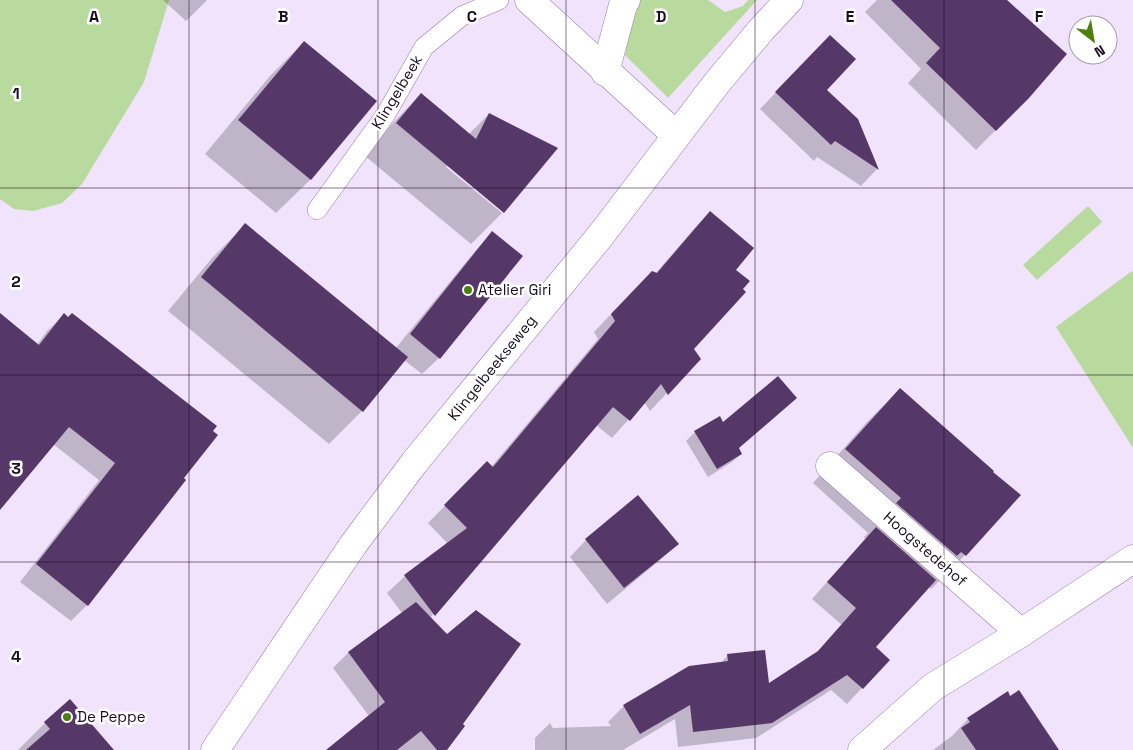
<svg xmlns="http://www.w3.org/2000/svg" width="1133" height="750" viewBox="0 0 1133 750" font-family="'Space Grotesk',sans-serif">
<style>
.green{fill:#b8da9e}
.shadow{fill:#0003}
.building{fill:#563868}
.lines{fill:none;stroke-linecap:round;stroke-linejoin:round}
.lane-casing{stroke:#9877ac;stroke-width:20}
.street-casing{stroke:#9877ac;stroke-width:29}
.lane{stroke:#fff;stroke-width:19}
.street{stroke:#fff;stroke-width:28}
.grid{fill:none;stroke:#1a0d21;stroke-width:1;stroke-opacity:0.55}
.poi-dot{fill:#4d7f10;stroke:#fff;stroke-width:2}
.labels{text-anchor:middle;stroke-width:5;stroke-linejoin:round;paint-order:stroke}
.street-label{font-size:15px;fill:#1a0d21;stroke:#fff}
.poi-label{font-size:15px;fill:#1a0d21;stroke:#fff;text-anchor:start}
.grid-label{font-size:16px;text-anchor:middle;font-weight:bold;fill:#1a0d21;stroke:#fff;stroke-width:5;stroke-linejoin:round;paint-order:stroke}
</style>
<rect width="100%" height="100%" fill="#f1e3fb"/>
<g class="green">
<path d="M 0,0 L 169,0 L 144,82 L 82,184 L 62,203 L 33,211 L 14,209 L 0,199 Z"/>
<path d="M 640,0 L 708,0 L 725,12 L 743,6 L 748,0 L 757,0 L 668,98 L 625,55 L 630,14 Z"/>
<path d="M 1088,206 L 1102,222 L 1037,280 L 1023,265 Z"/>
<path d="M 1132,271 L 1133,272 L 1133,448 L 1056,327 Z"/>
</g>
<g class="shadow">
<path d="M 163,0 L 207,0 L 186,21 Z"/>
<path d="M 877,0 L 1005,0 L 1028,97 L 976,150 L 908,83 L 921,69 L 865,12 Z"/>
<path d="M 304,42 L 375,101 L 310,180 L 276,213 L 205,154 L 270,76 Z"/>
<path d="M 813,53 L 825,90 L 857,120 L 877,169 L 861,186 L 817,157 L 814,161 L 760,109 Z"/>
<path d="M 421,94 L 469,134 L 489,114 L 556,149 L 448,165 L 446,167 L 502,213 L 471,244 L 365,156 L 390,126 Z"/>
<path d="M 710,212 L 734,270 L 693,349 L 699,359 L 650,411 L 644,402 L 612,438 L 596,425 L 430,618 L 461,724 L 446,750 L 328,750 L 369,716 L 333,668 L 348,653 L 402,613 L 387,593 L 405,576 L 448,544 L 428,523 L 487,463 L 491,467 L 598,339 L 594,332 L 634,290 L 655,274 L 693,230 Z"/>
<path d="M 245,225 L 395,349 L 476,250 L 493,233 L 439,358 L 422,374 L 404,360 L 362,411 L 329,444 L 168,311 L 212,258 Z"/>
<path d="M 64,315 L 215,426 L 87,605 L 71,621 L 20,582 L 99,480 L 53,444 L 0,506 L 0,320 L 37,345 L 47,331 Z"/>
<path d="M 900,389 L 991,473 L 1019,495 L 965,555 L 931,589 L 928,586 L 874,647 L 888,660 L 847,704 L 831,690 L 756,738 L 678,747 L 675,719 L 623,750 L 535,750 L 535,738 L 550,723 L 553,728 L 611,726 L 608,722 L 624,706 L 689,667 L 720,664 L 728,655 L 768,685 L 815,655 L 842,625 L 812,599 L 865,539 L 864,537 L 868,533 L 813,483 L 866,423 Z"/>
<path d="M 723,424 L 741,454 L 732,462 L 708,477 L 686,441 L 695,432 Z"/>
<path d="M 586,540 L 677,544 L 660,560 L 607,604 L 570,557 Z"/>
<path d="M 968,719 L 1058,750 L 933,750 L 952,736 Z"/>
<path d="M 45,723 L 112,750 L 18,750 Z"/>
</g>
<g class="building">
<path d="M 891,0 L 1007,0 L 1067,54 L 1029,98 L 996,131 L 926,63 L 940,48 Z"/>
<path d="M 830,35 L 856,59 L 827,90 L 858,119 L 879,170 L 835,141 L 831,145 L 775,92 Z"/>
<path d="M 304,41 L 377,101 L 311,180 L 238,120 Z"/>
<path d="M 421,93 L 476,139 L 489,113 L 558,148 L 504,213 L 396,123 Z"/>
<path d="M 710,211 L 754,248 L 736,270 L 750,281 L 743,289 L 746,292 L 694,349 L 701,359 L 668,395 L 661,384 L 630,421 L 613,407 L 435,616 L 404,575 L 467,528 L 444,505 L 487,461 L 493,467 L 615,321 L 611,314 L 652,271 L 657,273 Z"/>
<path d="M 245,223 L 408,357 L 363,412 L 201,277 Z"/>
<path d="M 492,231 L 523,256 L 440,359 L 410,334 Z"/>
<path d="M 0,313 L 39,345 L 64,313 L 68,317 L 72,313 L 217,426 L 213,431 L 218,435 L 184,478 L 186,480 L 88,606 L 36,564 L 115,463 L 69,427 L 0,510 Z"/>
<path d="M 778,376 L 797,398 L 739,448 L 742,454 L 717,469 L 694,431 L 720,416 L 723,422 Z"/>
<path d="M 900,388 L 994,471 L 993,472 L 1021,495 L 966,556 L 961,552 L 957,556 L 896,503 L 901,498 L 845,449 Z"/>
<path d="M 638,495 L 679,544 L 624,588 L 585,539 Z"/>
<path d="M 876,527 L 936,580 L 876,647 L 890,660 L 863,689 L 847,675 L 772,723 L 693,732 L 690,705 L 640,734 L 623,705 L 689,666 L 728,661 L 727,654 L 765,650 L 769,683 L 818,651 L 856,608 L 827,582 Z"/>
<path d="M 416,602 L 447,634 L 476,610 L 521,644 L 463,724 L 465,726 L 447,750 L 437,750 L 421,731 L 397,750 L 326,750 L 385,702 L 348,652 Z"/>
<path d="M 1019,690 L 1059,750 L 976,750 L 961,728 L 970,722 L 967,718 L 1008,691 L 1010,696 Z"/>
<path d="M 70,699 L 114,750 L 26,750 L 50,729 L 44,722 Z"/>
</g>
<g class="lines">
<g class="lane-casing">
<path id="lane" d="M 317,210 L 386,114 L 424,47 L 462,16 L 499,0"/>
</g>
<g class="street-casing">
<g id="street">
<path d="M 529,0 L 676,135"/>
<path d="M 605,72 L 623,5 L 626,0"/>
<path d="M 830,466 L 1021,633"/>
<path d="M 215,750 L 353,545 L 414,463 L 601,235 L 716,84 L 761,30 L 789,0"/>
<path d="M 862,750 L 933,687 L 1021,633 L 1133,559"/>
</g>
</g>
<use href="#lane" class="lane"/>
<use href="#street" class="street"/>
</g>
<path class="grid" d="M 189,0 L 189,750M 378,0 L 378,750M 566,0 L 566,750M 755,0 L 755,750M 944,0 L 944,750M 0,188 L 1133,188M 0,375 L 1133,375M 0,562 L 1133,562"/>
<g class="poi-dot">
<circle cx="468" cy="290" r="5"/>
<circle cx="67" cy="717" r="5"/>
</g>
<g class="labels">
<g class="street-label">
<text transform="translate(397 92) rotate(-59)" y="5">Klingelbeek</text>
<text transform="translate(492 368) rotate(-51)" y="5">Klingelbeekseweg</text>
<text transform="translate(925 549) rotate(41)" y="5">Hoogstedehof</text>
</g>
<g class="poi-label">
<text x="478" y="295">Atelier Giri</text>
<text x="77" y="722">De Peppe</text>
</g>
</g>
<g class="grid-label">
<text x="94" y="22">A</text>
<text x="283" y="22">B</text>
<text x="472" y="22">C</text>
<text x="661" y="22">D</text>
<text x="850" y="22">E</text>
<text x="1039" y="22">F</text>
<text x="16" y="99">1</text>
<text x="16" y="287">2</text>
<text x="16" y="474">3</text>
<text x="16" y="662">4</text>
</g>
<g transform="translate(1093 40) rotate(149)"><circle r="24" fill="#ffffff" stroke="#a39ea6"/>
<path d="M0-4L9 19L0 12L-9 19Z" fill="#4d7f10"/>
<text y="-8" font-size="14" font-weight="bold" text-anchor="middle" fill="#1a0d21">N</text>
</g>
</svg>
